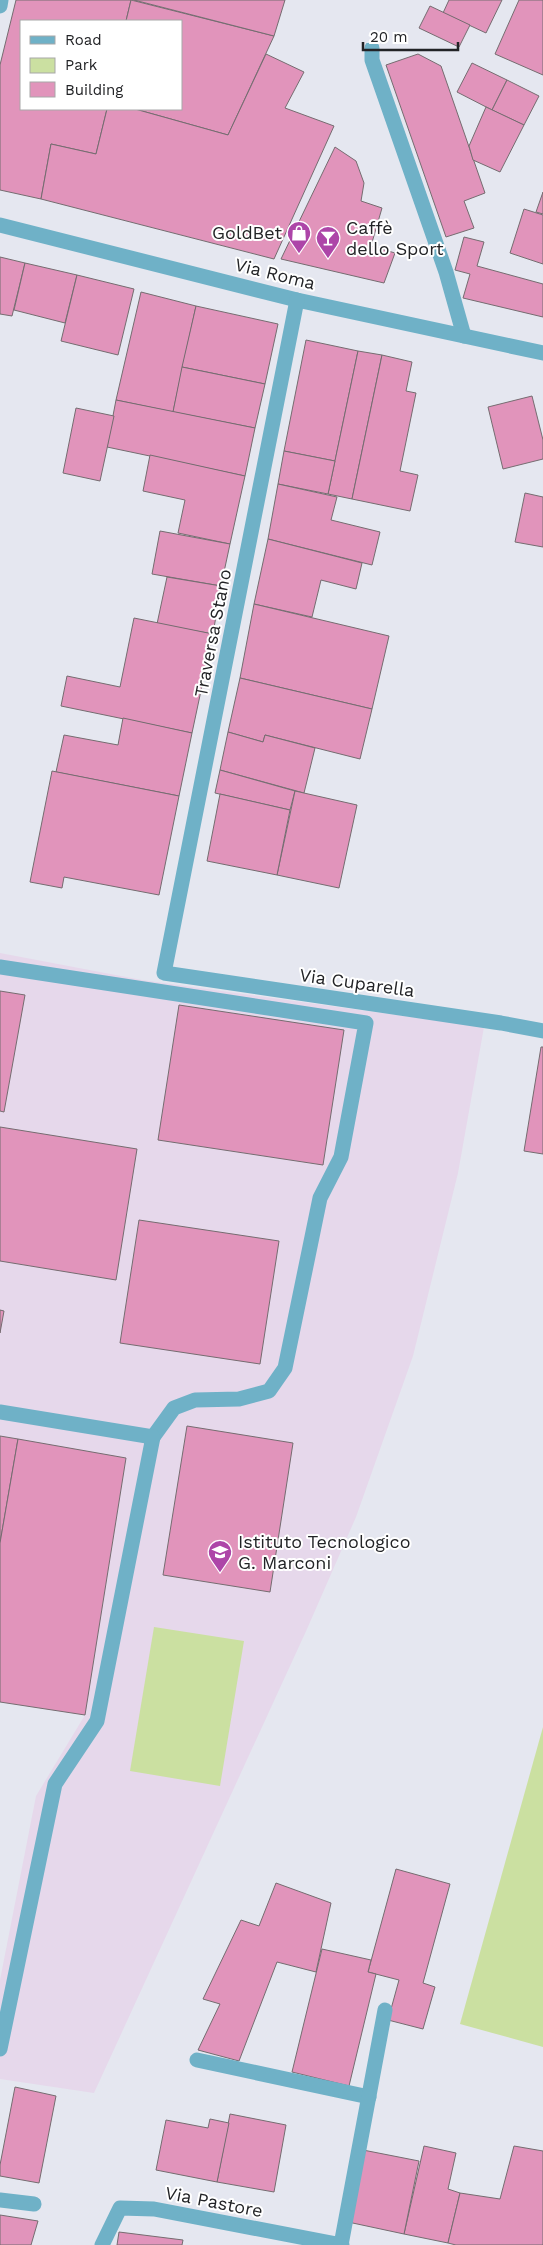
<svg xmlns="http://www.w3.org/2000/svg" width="543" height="2245" viewBox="0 0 543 2245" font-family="'Work Sans',sans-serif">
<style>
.education{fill:#e6d8eb}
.green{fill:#cbe0a1}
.building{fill:#e194bb;stroke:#756c70}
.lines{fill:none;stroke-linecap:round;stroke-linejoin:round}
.minor{stroke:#6fb1c7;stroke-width:15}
.labels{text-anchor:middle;stroke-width:4;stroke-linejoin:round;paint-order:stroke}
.poi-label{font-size:18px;fill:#222326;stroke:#fff;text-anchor:start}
.street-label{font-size:18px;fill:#222326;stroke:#fff}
</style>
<rect width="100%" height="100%" fill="#e5e7f0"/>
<path class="education" d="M 0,953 L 142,980 L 484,1027 L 458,1173 L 413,1356 L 356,1517 L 307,1629 L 94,2093 L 0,2079 L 0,1980 L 36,1796 L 85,1715 L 126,1459 L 0,1436 Z"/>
<g class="green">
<path d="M 154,1627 L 244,1641 L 220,1786 L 130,1771 Z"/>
<path d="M 543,1727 L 543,2047 L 460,2024 Z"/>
</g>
<g class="building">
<path d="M 16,0 L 131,0 L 126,21 L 21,21 L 21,109 L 107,109 L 96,154 L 51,144 L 41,199 L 0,190 L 0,65 Z"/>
<path d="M 131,0 L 274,36 L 228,135 L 135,109 L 181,109 L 181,21 L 126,21 Z"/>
<path d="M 134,0 L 285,0 L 274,36 Z"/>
<path d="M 449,0 L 502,0 L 486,33 L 443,13 Z"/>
<path d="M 519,0 L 543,0 L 543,75 L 495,54 Z"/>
<path d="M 430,6 L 470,25 L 459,47 L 419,28 Z"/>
<path d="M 266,54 L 304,72 L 285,108 L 334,126 L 274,259 L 41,199 L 51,144 L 96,154 L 107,109 L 135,109 L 228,135 Z"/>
<path d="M 418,54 L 441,66 L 485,193 L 464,201 L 474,228 L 446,237 L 386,65 Z"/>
<path d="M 472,63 L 507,80 L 492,110 L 457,92 Z"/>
<path d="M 507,80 L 539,96 L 524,125 L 492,110 Z"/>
<path d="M 486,107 L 524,125 L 500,172 L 473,160 L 469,146 Z"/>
<path d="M 335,147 L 356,161 L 364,183 L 361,201 L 382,208 L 371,246 L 395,253 L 384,283 L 281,259 Z"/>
<path d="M 543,192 L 543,214 L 536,212 Z"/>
<path d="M 524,209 L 543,215 L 543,264 L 510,253 Z"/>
<path d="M 464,237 L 484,242 L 477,266 L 543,284 L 543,317 L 463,298 L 470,274 L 455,270 Z"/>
<path d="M 0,257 L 25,263 L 12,316 L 0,314 Z"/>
<path d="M 25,263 L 77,275 L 65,323 L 14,310 Z"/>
<path d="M 77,275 L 134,289 L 118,355 L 61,341 Z"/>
<path d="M 141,292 L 196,306 L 173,412 L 116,400 Z"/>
<path d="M 196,306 L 278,324 L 265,384 L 182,367 Z"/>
<path d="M 306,340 L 358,351 L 335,461 L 284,451 Z"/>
<path d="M 358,351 L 382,355 L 352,499 L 328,494 Z"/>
<path d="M 382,355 L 412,362 L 406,391 L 416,393 L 400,471 L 418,475 L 410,511 L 352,499 Z"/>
<path d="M 182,367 L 265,384 L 255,428 L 173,412 Z"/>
<path d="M 532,396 L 543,440 L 543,459 L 503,469 L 488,407 Z"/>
<path d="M 116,400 L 255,428 L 245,476 L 107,447 Z"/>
<path d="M 76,408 L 114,416 L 100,481 L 63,473 Z"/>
<path d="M 284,451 L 335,461 L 328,494 L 278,484 Z"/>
<path d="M 150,455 L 245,476 L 230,544 L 178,533 L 185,500 L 143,491 Z"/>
<path d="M 278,484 L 337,497 L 331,520 L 380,532 L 372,565 L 268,539 Z"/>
<path d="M 525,493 L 543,497 L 543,547 L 515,542 Z"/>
<path d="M 160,531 L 230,544 L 221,586 L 152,574 Z"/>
<path d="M 268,539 L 362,563 L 356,589 L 321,580 L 312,617 L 254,604 Z"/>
<path d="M 167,577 L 221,586 L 213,634 L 157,624 Z"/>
<path d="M 254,604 L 389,636 L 372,709 L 240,678 Z"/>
<path d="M 134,618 L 213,634 L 192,733 L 61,706 L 67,676 L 120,687 Z"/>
<path d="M 240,678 L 372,709 L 360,759 L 265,735 L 263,742 L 228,732 Z"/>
<path d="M 123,718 L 192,733 L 179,796 L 56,772 L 64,735 L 118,745 Z"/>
<path d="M 228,732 L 263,742 L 265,735 L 315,748 L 304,793 L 220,770 Z"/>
<path d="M 220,770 L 295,791 L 290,810 L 215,793 Z"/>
<path d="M 52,771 L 179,796 L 159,895 L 64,877 L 62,888 L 30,882 Z"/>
<path d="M 295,791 L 357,805 L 339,888 L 277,875 Z"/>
<path d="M 220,794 L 290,810 L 277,875 L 207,861 Z"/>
<path d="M 0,991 L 25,995 L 4,1112 L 0,1111 Z"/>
<path d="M 179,1005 L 344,1030 L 323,1165 L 158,1140 Z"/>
<path d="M 541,1047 L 543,1047 L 543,1154 L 524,1151 Z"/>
<path d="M 0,1127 L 137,1149 L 116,1280 L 0,1261 Z"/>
<path d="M 139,1220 L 279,1241 L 260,1364 L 120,1343 Z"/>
<path d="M 0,1310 L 4,1311 L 0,1333 Z"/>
<path d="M 187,1426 L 293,1443 L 270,1592 L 163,1575 Z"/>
<path d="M 0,1436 L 18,1439 L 0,1543 Z"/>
<path d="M 18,1439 L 126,1458 L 85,1715 L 0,1702 L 0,1543 Z"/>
<path d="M 396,1869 L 450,1884 L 423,1983 L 435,1987 L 423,2029 L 388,2020 L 399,1980 L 368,1972 Z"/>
<path d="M 276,1883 L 331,1903 L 316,1972 L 277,1962 L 239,2061 L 198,2050 L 220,2004 L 203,1999 L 241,1920 L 259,1926 Z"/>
<path d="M 322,1949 L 371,1960 L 368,1972 L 376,1974 L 349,2086 L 292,2072 Z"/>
<path d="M 15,2087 L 56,2096 L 39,2183 L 0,2176 L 0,2165 Z"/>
<path d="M 230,2114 L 286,2125 L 274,2192 L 217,2182 Z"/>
<path d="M 210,2119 L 229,2123 L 217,2182 L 156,2170 L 166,2120 L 208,2128 Z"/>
<path d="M 424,2146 L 456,2153 L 448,2189 L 460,2193 L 448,2243 L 404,2234 Z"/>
<path d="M 514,2146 L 543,2151 L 543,2245 L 456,2245 L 448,2243 L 460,2193 L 500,2199 Z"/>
<path d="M 363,2150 L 419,2161 L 404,2234 L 348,2222 Z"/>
<path d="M 0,2215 L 38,2221 L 31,2245 L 0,2245 Z"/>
<path d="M 119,2232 L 183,2240 L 182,2245 L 117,2245 Z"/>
</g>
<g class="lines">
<g class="minor">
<path d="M 0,6 L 1,0"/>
<path d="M 372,48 L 372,60 L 446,272 L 464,336"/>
<path d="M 0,225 L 297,300 L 543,353"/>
<path d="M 297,300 L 164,973 L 501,1023 L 543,1031"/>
<path d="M 0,967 L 366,1023 L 341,1157 L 320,1198 L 285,1368 L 269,1391 L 239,1399 L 195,1400 L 174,1408 L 153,1437"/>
<path d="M 0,1412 L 153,1437 L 97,1721 L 55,1784 L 0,2049"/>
<path d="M 197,2060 L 369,2097"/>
<path d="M 0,2200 L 34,2204"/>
<path d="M 102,2245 L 120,2208 L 154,2209 L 342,2245"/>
<path d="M 341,2245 L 385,2010"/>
</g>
</g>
<defs>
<g id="shop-pin" transform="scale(1.25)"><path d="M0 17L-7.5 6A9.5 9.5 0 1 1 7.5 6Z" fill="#ad45a8" stroke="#fff"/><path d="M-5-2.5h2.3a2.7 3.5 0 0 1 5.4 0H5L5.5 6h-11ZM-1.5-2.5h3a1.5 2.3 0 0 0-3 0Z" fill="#fff"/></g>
<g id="bar-pin" transform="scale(1.25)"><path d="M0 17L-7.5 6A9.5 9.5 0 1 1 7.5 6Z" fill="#ad45a8" stroke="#fff"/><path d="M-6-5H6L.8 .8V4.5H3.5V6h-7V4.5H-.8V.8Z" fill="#fff"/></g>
<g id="school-pin" transform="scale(1.25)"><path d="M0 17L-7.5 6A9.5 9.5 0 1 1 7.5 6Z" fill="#ad45a8" stroke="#fff"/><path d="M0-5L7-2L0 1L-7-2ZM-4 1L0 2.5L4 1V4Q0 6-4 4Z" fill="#fff"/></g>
</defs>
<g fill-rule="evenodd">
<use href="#shop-pin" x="299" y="233"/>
<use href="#bar-pin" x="328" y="238"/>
<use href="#school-pin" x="220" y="1552"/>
</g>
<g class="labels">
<g class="poi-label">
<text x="346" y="234">Caffè<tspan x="346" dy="21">dello Sport</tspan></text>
<text x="282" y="239" text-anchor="end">GoldBet</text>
<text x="238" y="1548">Istituto Tecnologico<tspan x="238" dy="21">G. Marconi</tspan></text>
</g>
<g class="street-label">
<text transform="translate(275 274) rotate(14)" y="6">Via Roma</text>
<text transform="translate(213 633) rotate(-79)" y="6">Traversa Stano</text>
<text transform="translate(357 983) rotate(8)" y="6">Via Cuparella</text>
<text transform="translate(214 2202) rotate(11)" y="6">Via Pastore</text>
</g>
</g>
<rect x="20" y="20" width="162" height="90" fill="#ffffff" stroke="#a7a7a8"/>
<rect x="30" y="36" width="25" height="8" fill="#6fb1c7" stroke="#a7a7a8"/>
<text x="65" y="45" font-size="15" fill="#222326">Road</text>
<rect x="30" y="58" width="25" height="15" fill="#cbe0a1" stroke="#a7a7a8"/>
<text x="65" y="70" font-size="15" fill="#222326">Park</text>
<rect x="30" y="82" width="25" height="15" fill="#e194bb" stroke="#a7a7a8"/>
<text x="65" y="95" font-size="15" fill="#222326">Building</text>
<path d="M363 42v8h95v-8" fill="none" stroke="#222326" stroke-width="2.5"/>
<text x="370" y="42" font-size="15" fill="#222326" stroke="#ffffff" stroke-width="4" paint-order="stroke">20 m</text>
</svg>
